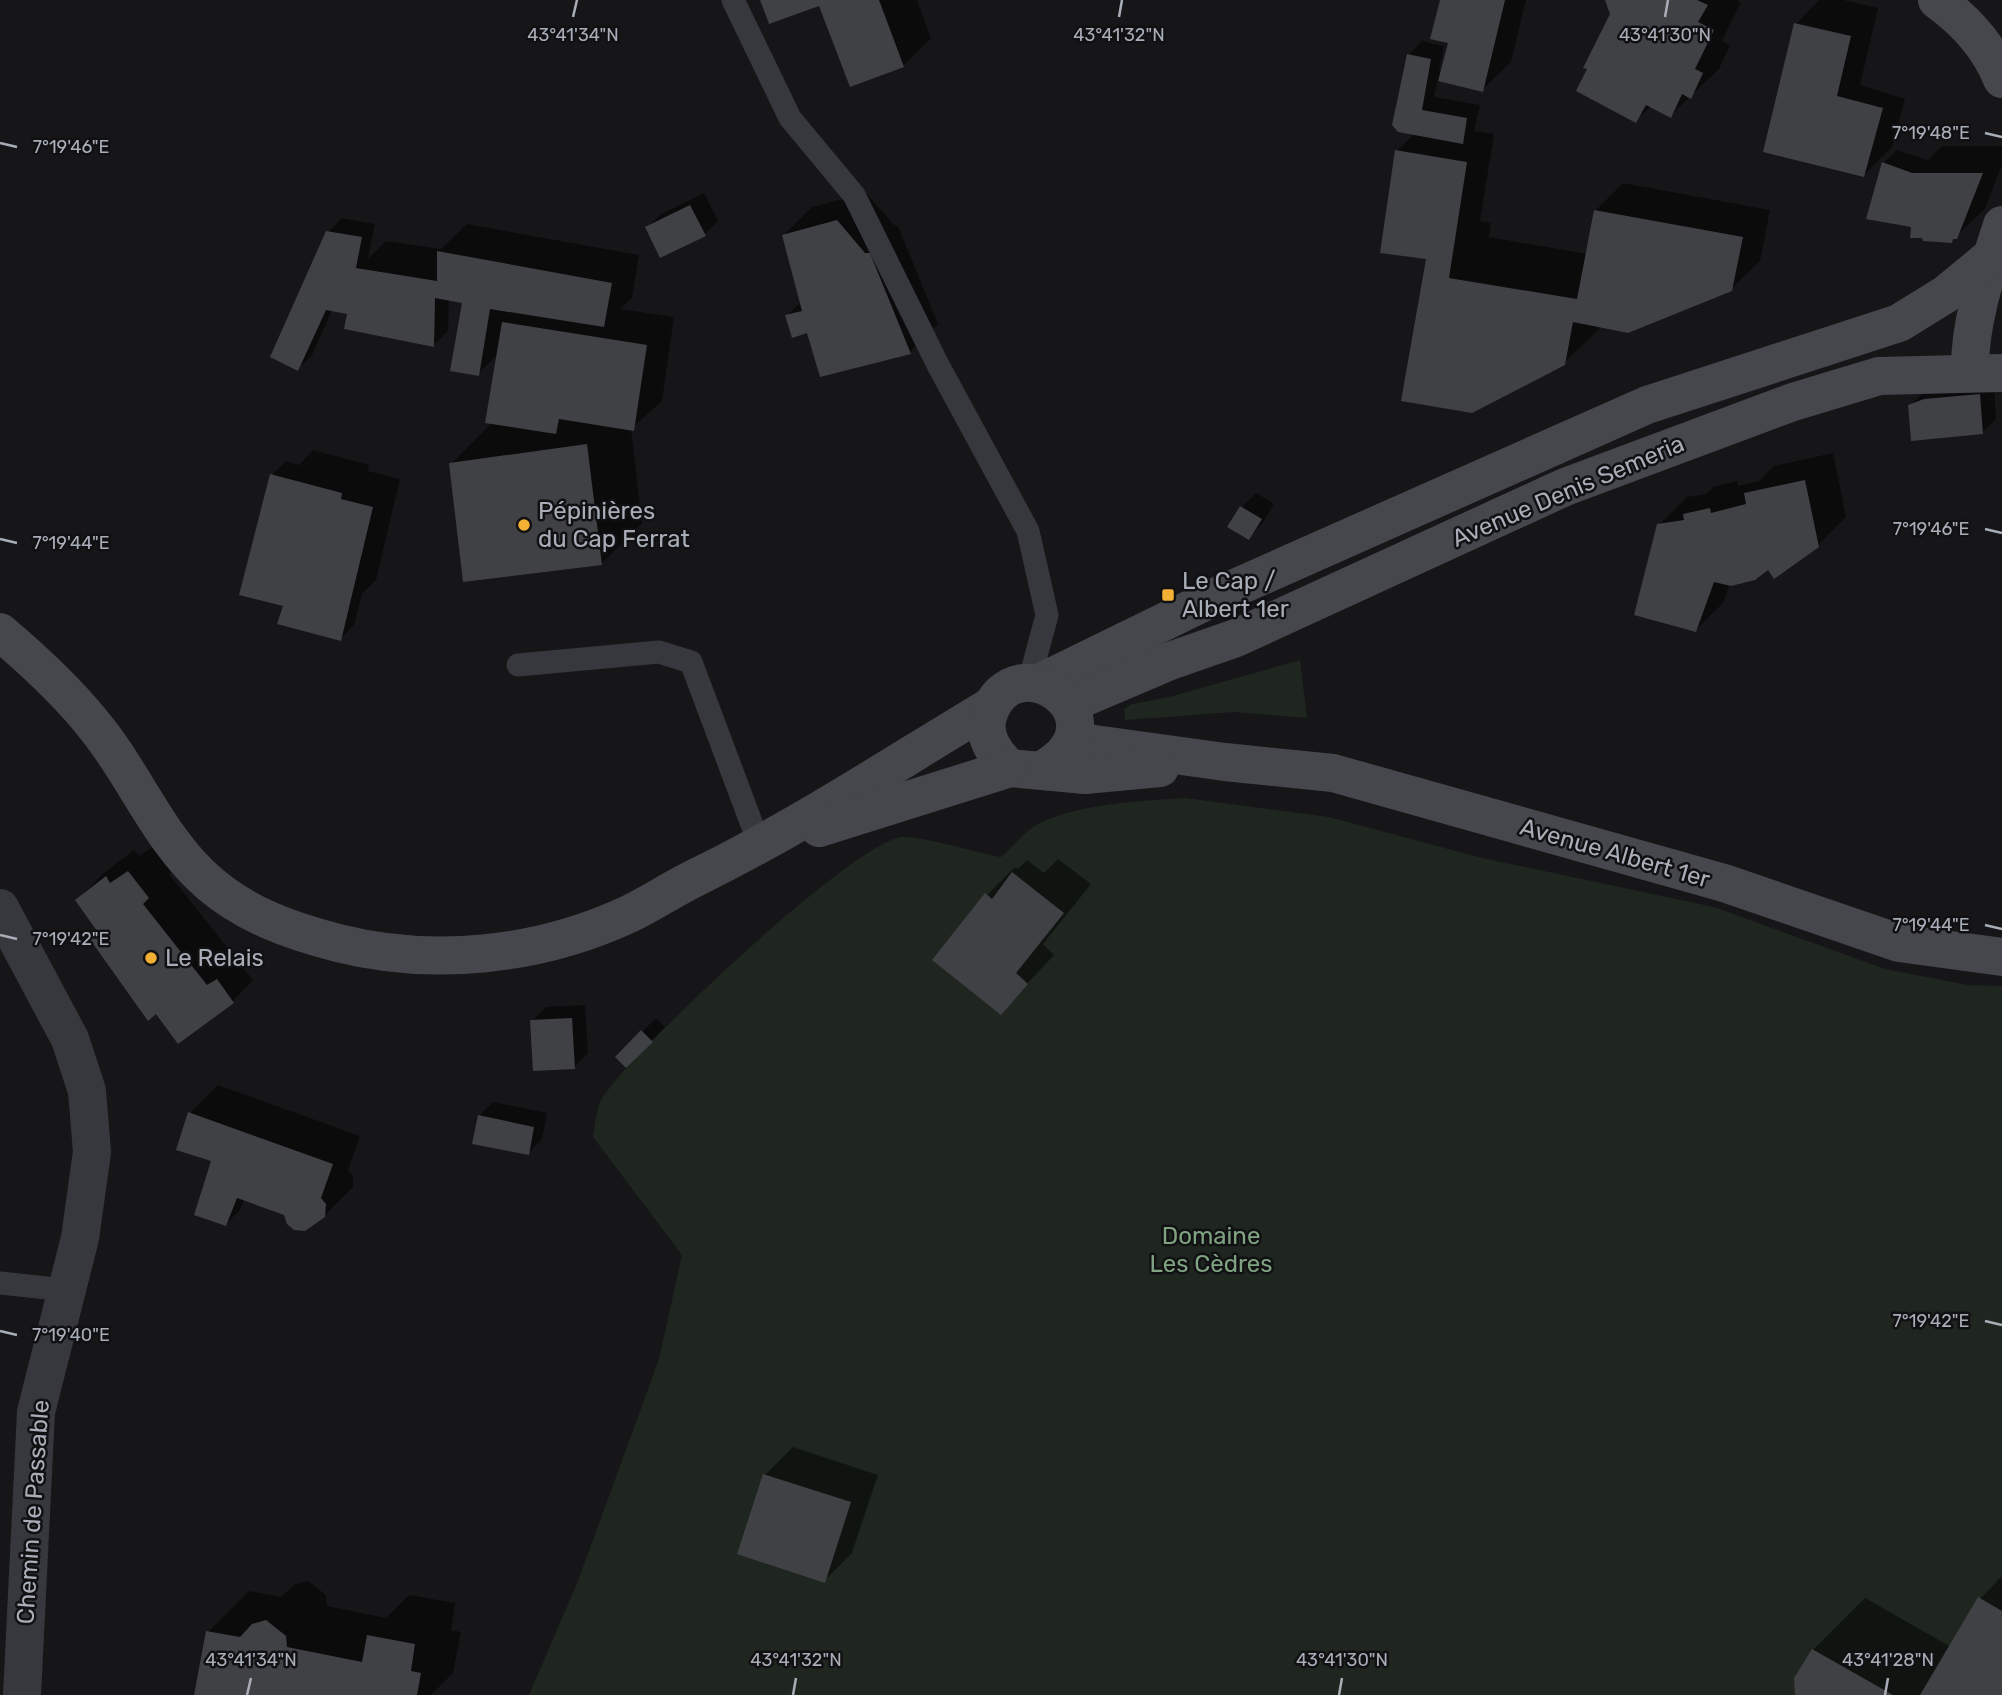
<svg xmlns="http://www.w3.org/2000/svg" width="2002" height="1695" viewBox="0 0 2002 1695" font-family="Rubik,sans-serif">
<style>
.green{fill:#1e261f}
.shadow{fill:#0007}
.building{fill:#404145}
.lines{fill:none;stroke-linecap:round;stroke-linejoin:round}
.lane{stroke:#37383d;stroke-width:23}
.street{stroke:#37383d;stroke-width:38}
.secondary{stroke:#45474d;stroke-width:38}
.ticks{fill:none;stroke:#a8adb8;stroke-width:2.5}
.poi-dot{fill:#f2b134;stroke:#111113;stroke-width:2.5}
.labels{text-anchor:middle;stroke-width:5;stroke-linejoin:round;paint-order:stroke}
.street-label{font-size:24px;fill:#a8adb8;stroke:#111113}
.poi-label{font-size:24px;fill:#a8adb8;stroke:#111113;text-anchor:start}
.park-label{font-size:24px;fill:#7fa381;stroke:#111113}
.ticks-label{font-size:18px;text-anchor:middle;fill:#a8adb8;stroke:#111113;stroke-width:5;stroke-linejoin:round;paint-order:stroke}
</style>
<rect width="100%" height="100%" fill="#161618"/>
<g class="green">
<path d="M 1300,660 L 1307,718 L 1234,712 L 1125,720 L 1124,709 L 1132,704 L 1169,697 Z"/>
<path d="M 1185,798 L 1329,817 L 1482,858 L 1714,907 L 1885,969 L 1968,985 L 2002,986 L 2002,1695 L 529,1695 L 578,1581 L 659,1359 L 682,1255 L 593,1137 C 595,1126 596,1110 601,1100 C 627,1055 856,840 902,837 C 922,836 978,853 1001,857 C 1012,848 1022,834 1033,827 C 1070,804 1142,801 1185,798 Z"/>
</g>
<g class="shadow">
<path d="M 762,0 L 917,0 L 931,38 L 903,66 L 820,4 Z"/>
<path d="M 1441,0 L 1526,0 L 1511,62 L 1482,90 L 1438,79 L 1434,97 L 1480,105 L 1474,131 L 1494,134 L 1480,221 L 1491,223 L 1489,237 L 1587,254 L 1595,211 L 1623,183 L 1770,210 L 1760,261 L 1731,289 L 1602,326 L 1563,364 L 1471,411 L 1397,151 L 1414,134 L 1408,55 L 1422,41 L 1444,46 L 1439,71 L 1442,71 L 1450,42 Z"/>
<path d="M 1607,0 L 1737,0 L 1741,2 L 1722,41 L 1730,45 L 1719,69 L 1670,116 L 1651,106 L 1636,121 Z"/>
<path d="M 1819,0 L 1843,0 L 1878,8 L 1860,85 L 1905,99 L 1892,147 L 1864,175 L 1796,24 Z"/>
<path d="M 1942,146 L 2002,146 L 2002,165 L 1985,209 L 1951,241 L 1913,223 L 1883,163 L 1897,150 L 1928,160 Z"/>
<path d="M 704,193 L 718,221 L 704,235 L 647,227 L 661,214 Z"/>
<path d="M 866,193 L 894,225 L 898,226 L 938,324 L 910,352 L 809,331 L 787,315 L 801,302 L 784,235 L 812,207 Z"/>
<path d="M 342,218 L 375,224 L 368,259 L 386,241 L 441,249 L 467,224 L 639,255 L 632,298 L 620,309 L 674,317 L 662,401 L 631,429 L 642,523 L 601,564 L 451,464 L 493,422 L 498,354 L 478,374 L 464,301 L 449,299 L 448,331 L 434,345 L 350,308 L 332,310 L 312,355 L 298,369 L 328,232 Z"/>
<path d="M 1994,381 L 1996,419 L 1982,433 L 1910,406 L 1924,392 Z"/>
<path d="M 313,450 L 369,465 L 368,471 L 400,479 L 376,580 L 362,594 L 354,625 L 340,639 L 284,604 L 272,475 L 286,461 L 299,465 Z"/>
<path d="M 1833,453 L 1846,517 L 1818,545 L 1729,585 L 1724,602 L 1696,630 L 1659,525 L 1687,497 L 1706,494 L 1713,487 L 1737,481 L 1738,486 L 1759,481 L 1774,466 Z"/>
<path d="M 1256,493 L 1274,504 L 1262,524 L 1248,538 L 1242,507 Z"/>
<path d="M 157,844 L 175,868 L 169,874 L 253,980 L 233,1001 L 179,1041 L 77,900 L 105,872 L 134,850 L 139,856 Z"/>
<path d="M 1058,859 L 1091,884 L 1043,944 L 1054,955 L 1001,1012 L 987,895 L 1015,867 L 1018,869 L 1027,860 L 1044,873 Z"/>
<path d="M 585,1005 L 588,1053 L 574,1067 L 532,1021 L 546,1007 Z"/>
<path d="M 656,1018 L 665,1027 L 626,1066 L 617,1057 Z"/>
<path d="M 218,1085 L 360,1136 L 348,1170 L 353,1176 L 353,1187 L 324,1216 L 286,1214 L 244,1199 L 240,1210 L 226,1224 L 214,1160 L 190,1113 Z"/>
<path d="M 493,1102 L 547,1113 L 542,1139 L 528,1153 L 479,1116 Z"/>
<path d="M 793,1447 L 878,1475 L 852,1553 L 824,1581 L 765,1475 Z"/>
<path d="M 2002,1576 L 2002,1695 L 1797,1695 L 1795,1679 L 1813,1650 L 1865,1598 L 1951,1647 L 1980,1599 Z"/>
<path d="M 308,1581 L 326,1595 L 327,1606 L 386,1618 L 409,1595 L 455,1603 L 451,1630 L 461,1632 L 453,1673 L 431,1695 L 196,1695 L 208,1632 L 249,1591 L 281,1597 L 295,1584 Z"/>
</g>
<g class="building">
<path d="M 760,0 L 879,0 L 904,67 L 850,87 L 819,6 L 769,24 Z"/>
<path d="M 1440,0 L 1505,0 L 1483,92 L 1438,81 L 1448,43 L 1430,39 Z"/>
<path d="M 1605,0 L 1697,0 L 1708,5 L 1698,22 L 1714,30 L 1695,69 L 1703,73 L 1691,99 L 1682,94 L 1671,118 L 1646,105 L 1636,123 L 1576,91 L 1587,69 L 1583,68 L 1610,14 Z"/>
<path d="M 1794,23 L 1851,36 L 1837,96 L 1883,108 L 1864,177 L 1763,152 Z"/>
<path d="M 1407,54 L 1431,59 L 1422,110 L 1467,118 L 1463,144 L 1398,132 L 1392,125 Z"/>
<path d="M 1395,150 L 1467,162 L 1449,278 L 1577,299 L 1594,210 L 1743,237 L 1732,291 L 1628,333 L 1573,322 L 1565,365 L 1472,413 L 1401,401 L 1426,259 L 1380,253 Z"/>
<path d="M 1882,162 L 1912,173 L 1983,173 L 1957,239 L 1953,239 L 1952,243 L 1923,241 L 1922,238 L 1910,238 L 1911,227 L 1866,219 Z"/>
<path d="M 690,205 L 706,236 L 660,258 L 645,227 Z"/>
<path d="M 837,220 L 865,253 L 870,253 L 911,354 L 820,377 L 807,333 L 792,338 L 785,315 L 802,311 L 782,235 Z"/>
<path d="M 326,231 L 362,237 L 356,268 L 437,281 L 437,251 L 612,283 L 604,327 L 490,309 L 479,376 L 450,371 L 462,303 L 435,298 L 434,347 L 344,329 L 347,314 L 326,310 L 298,371 L 270,357 Z"/>
<path d="M 502,322 L 647,345 L 634,431 L 559,419 L 556,434 L 485,423 Z"/>
<path d="M 1980,394 L 1983,434 L 1911,441 L 1908,405 L 1924,399 Z"/>
<path d="M 587,444 L 602,565 L 463,582 L 449,463 Z"/>
<path d="M 270,474 L 342,493 L 341,499 L 373,507 L 341,641 L 277,624 L 283,606 L 239,595 Z"/>
<path d="M 1805,480 L 1819,547 L 1774,579 L 1768,570 L 1755,580 L 1731,586 L 1714,582 L 1696,632 L 1634,615 L 1657,524 L 1684,520 L 1683,514 L 1710,508 L 1711,513 L 1746,504 L 1744,493 Z"/>
<path d="M 1240,506 L 1262,519 L 1249,540 L 1227,527 Z"/>
<path d="M 128,871 L 149,898 L 143,904 L 207,985 L 217,979 L 234,1003 L 178,1044 L 156,1014 L 148,1021 L 89,938 L 97,931 L 75,900 L 106,876 L 110,883 Z"/>
<path d="M 1012,872 L 1064,913 L 1016,973 L 1028,984 L 1001,1015 L 932,960 L 985,893 L 992,899 Z"/>
<path d="M 572,1018 L 575,1069 L 533,1071 L 530,1020 Z"/>
<path d="M 641,1030 L 653,1042 L 626,1068 L 615,1057 Z"/>
<path d="M 188,1112 L 333,1164 L 321,1198 L 326,1204 L 325,1217 L 305,1231 L 294,1230 L 287,1224 L 284,1215 L 237,1198 L 226,1226 L 194,1215 L 211,1161 L 176,1150 Z"/>
<path d="M 478,1115 L 534,1127 L 529,1155 L 472,1144 Z"/>
<path d="M 763,1474 L 851,1502 L 825,1583 L 737,1554 Z"/>
<path d="M 1978,1597 L 2002,1611 L 2002,1695 L 1920,1695 Z"/>
<path d="M 266,1620 L 286,1636 L 287,1647 L 362,1662 L 367,1635 L 415,1644 L 411,1671 L 421,1673 L 417,1695 L 194,1695 L 206,1631 L 240,1637 L 252,1624 Z"/>
<path d="M 1812,1649 L 1893,1695 L 1795,1695 L 1794,1678 Z"/>
</g>
<g class="lines">
<g class="lane">
<path d="M 733,0 L 790,118 L 854,195 L 938,365 L 1028,531 L 1047,615 L 1029,682"/>
<path d="M 518,665 L 659,652 L 691,662 L 760,846"/>
<path d="M 0,1283 L 65,1290"/>
</g>
<path class="street" d="M 0,908 L 70,1039 L 87,1091 L 92,1152 L 80,1238 L 36,1412 L 22,1695"/>
<g class="secondary">
<path d="M 1937,0 C 1966,21 1989,46 2002,79"/>
<path d="M 1970,372 C 1969,322 1987,272 2002,225"/>
<path d="M 0,632 C 33,660 66,690 93,724 C 135,774 158,839 209,883 C 246,915 291,931 338,943 C 433,967 539,956 629,914 C 652,903 674,888 697,877 C 799,827 894,764 991,706"/>
<path d="M 1039,683 L 1219,595 L 1647,405 L 1899,323 L 1946,294 L 1992,256"/>
<path d="M 1069,704 L 1170,661 L 1236,638 L 1565,487 L 1793,402 L 1879,376 L 2002,373"/>
<path d="M 1073,741 L 1225,762 L 1333,773 L 1724,883 L 1899,943 L 2002,957"/>
<path d="M 1042,770 C 1132,719 1013,636 988,716 C 982,736 995,755 1010,768 L 1085,775 L 1160,768"/>
<path d="M 819,828 L 1010,768"/>
</g>
</g>
<path class="ticks" d="M 573,17 L 577,0M 1119,17 L 1122,0M 1665,17 L 1668,0M 1985,133 L 2002,137M 0,143 L 17,147M 1985,529 L 2002,533M 0,539 L 17,543M 1985,925 L 2002,929M 0,935 L 17,939M 1985,1321 L 2002,1325M 0,1331 L 17,1335M 247,1695 L 251,1678M 793,1695 L 796,1678M 1339,1695 L 1342,1678M 1885,1695 L 1888,1678"/>
<g class="poi-dot">
<circle cx="524" cy="525" r="7"/>
<rect x="1161" y="588" width="14" height="14" rx="3.5"/>
<circle cx="151" cy="958" r="7"/>
</g>
<g class="labels">
<g class="street-label">
<text transform="translate(1568 491) rotate(-23)" y="8">Avenue Denis Semeria</text>
<text transform="translate(1615 853) rotate(16)" y="8">Avenue Albert 1er</text>
<text transform="translate(33 1512) rotate(-86)" y="8">Chemin de Passable</text>
</g>
<g class="poi-label">
<text x="538" y="519">Pépinières<tspan x="538" dy="28">du Cap Ferrat</tspan></text>
<text x="1182" y="589">Le Cap /<tspan x="1182" dy="28">Albert 1er</tspan></text>
<text x="165" y="966">Le Relais</text>
</g>
<g class="park-label">
<text x="1211" y="1244">Domaine<tspan x="1211" dy="28">Les Cèdres</tspan></text>
</g>
</g>
<g class="ticks-label">
<text x="573" y="41">43°41'34"N</text>
<text x="1119" y="41">43°41'32"N</text>
<text x="1665" y="41">43°41'30"N</text>
<text x="1931" y="139">7°19'48"E</text>
<text x="71" y="153">7°19'46"E</text>
<text x="1931" y="535">7°19'46"E</text>
<text x="71" y="549">7°19'44"E</text>
<text x="1931" y="931">7°19'44"E</text>
<text x="71" y="945">7°19'42"E</text>
<text x="1931" y="1327">7°19'42"E</text>
<text x="71" y="1341">7°19'40"E</text>
<text x="251" y="1666">43°41'34"N</text>
<text x="796" y="1666">43°41'32"N</text>
<text x="1342" y="1666">43°41'30"N</text>
<text x="1888" y="1666">43°41'28"N</text>
</g>
</svg>
